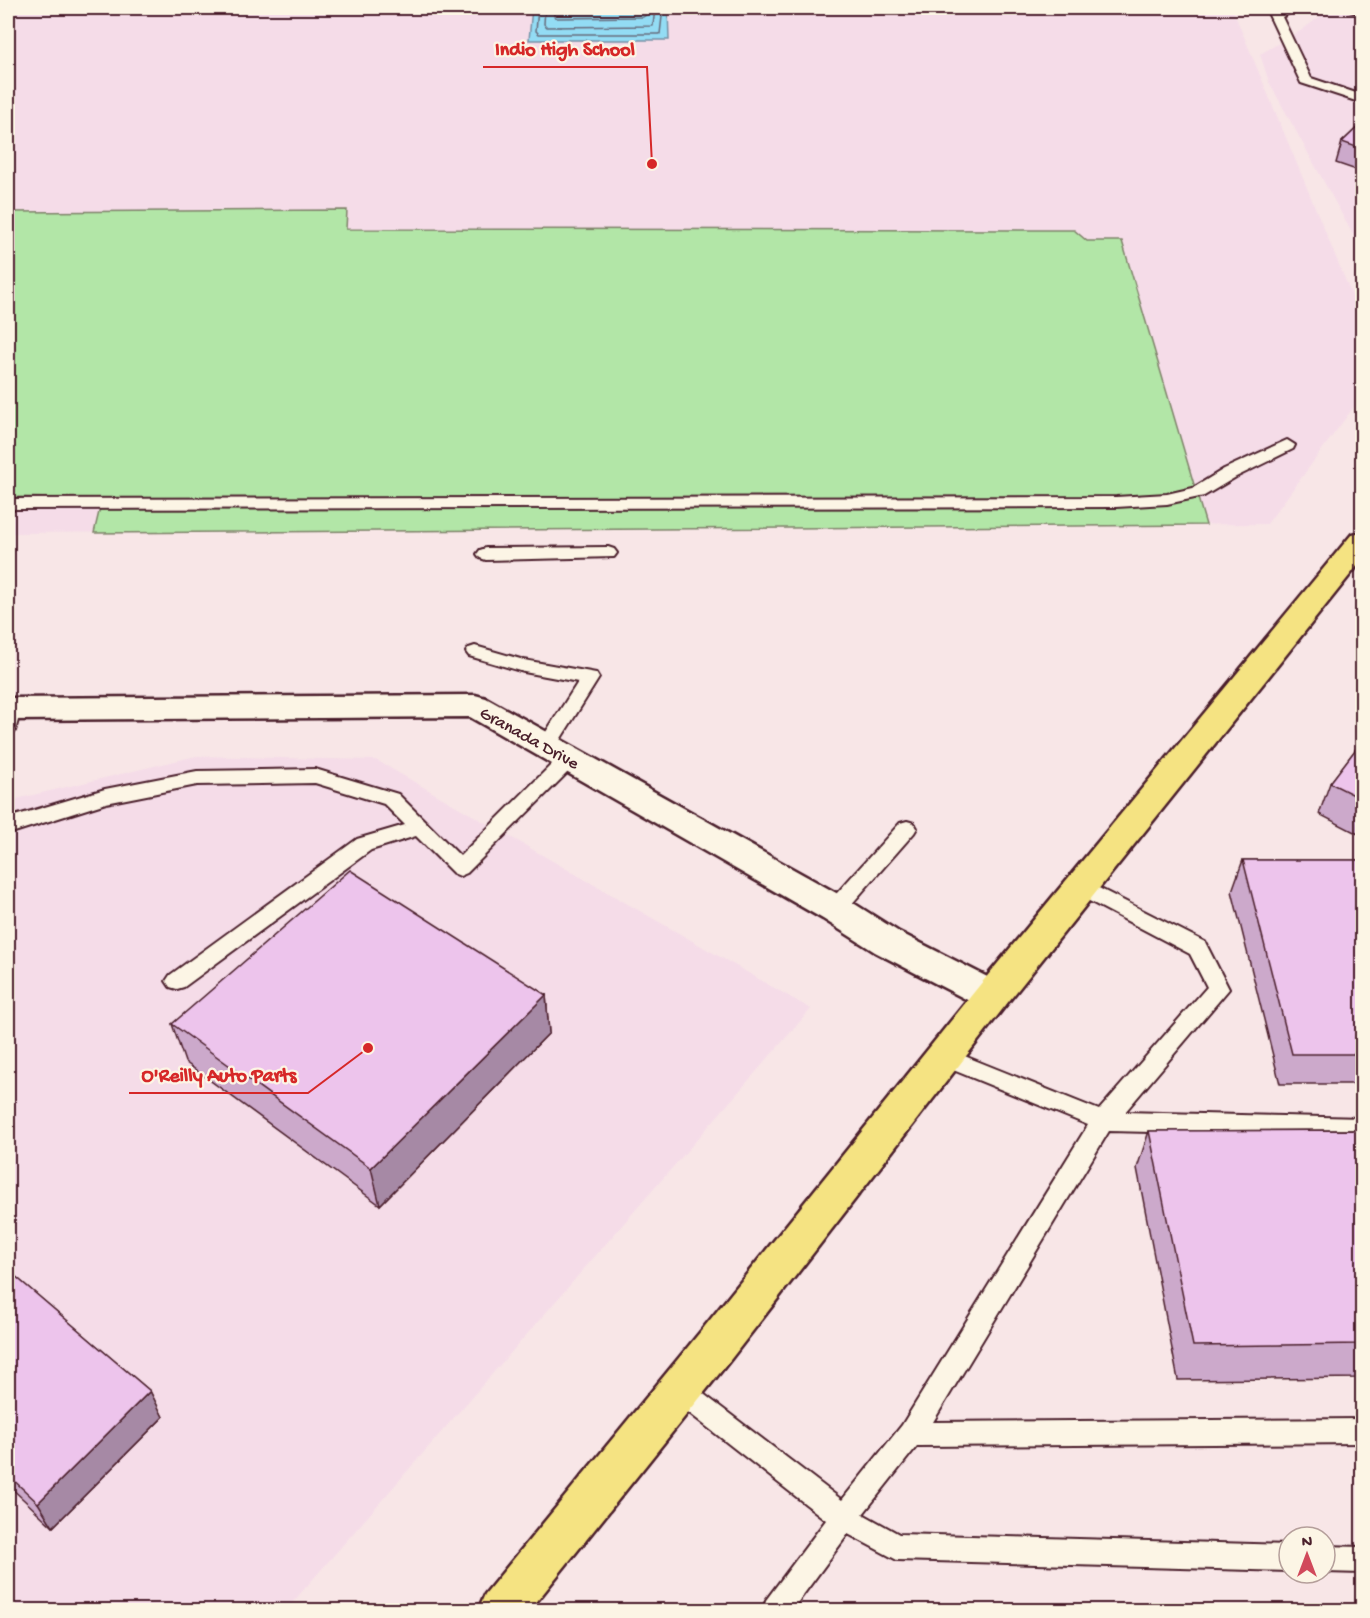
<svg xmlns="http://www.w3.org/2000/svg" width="1370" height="1618" viewBox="0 0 1370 1618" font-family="'Gochi Hand',sans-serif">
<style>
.built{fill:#f5dce8}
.green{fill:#b2e6a7;stroke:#7e8269;stroke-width:1.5}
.water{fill:#93dcf4;stroke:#7690a4;stroke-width:1.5}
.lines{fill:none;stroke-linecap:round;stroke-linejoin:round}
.shore{stroke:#676b7b;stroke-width:1.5}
.lane-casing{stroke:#4a1f2b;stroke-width:4}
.street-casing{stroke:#4a1f2b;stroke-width:5}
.primary-casing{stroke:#4a1f2b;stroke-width:5}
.lane{fill:#fcf5e5;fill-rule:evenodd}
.street{fill:#fcf5e5;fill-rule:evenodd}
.primary{fill:#f5e382;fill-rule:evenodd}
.wall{fill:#cca9cb;stroke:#4a1f2b;stroke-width:1.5}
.shaded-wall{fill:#a689a5;stroke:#4a1f2b;stroke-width:1.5}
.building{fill:#edc4ec;stroke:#4a1f2b;stroke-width:1.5}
.labels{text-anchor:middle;stroke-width:4.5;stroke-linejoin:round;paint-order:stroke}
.street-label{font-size:18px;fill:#4a1f2b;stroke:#fcf5e5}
.leader{fill:none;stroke:#d62828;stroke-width:2}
.callout-dot{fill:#d62828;stroke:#fcf5e5;stroke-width:2}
.callout-label{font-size:20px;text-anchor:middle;font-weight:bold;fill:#d62828;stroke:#fcf5e5;stroke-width:4.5;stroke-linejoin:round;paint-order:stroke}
</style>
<rect width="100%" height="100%" fill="#f8e6e7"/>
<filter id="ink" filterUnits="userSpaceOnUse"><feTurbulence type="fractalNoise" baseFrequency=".0167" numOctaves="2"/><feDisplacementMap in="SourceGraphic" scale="12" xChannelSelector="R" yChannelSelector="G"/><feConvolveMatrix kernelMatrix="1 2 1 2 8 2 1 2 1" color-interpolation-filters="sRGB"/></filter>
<g filter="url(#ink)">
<g class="built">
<path d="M 8,8 L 1232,8 L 1362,320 L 1362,396 L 1267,524 L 8,533 Z"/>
<path d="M 1331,8 L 1362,8 L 1362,251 L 1269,82 L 1260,54 L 1302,30 Z"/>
<path d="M 196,756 L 376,760 L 811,1009 L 286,1610 L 8,1610 L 8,801 Z"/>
</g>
<path class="green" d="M 347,210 L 346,229 L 1074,230 L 1087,241 L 1122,241 L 1206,525 L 94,533 L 102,499 L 8,497 L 8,212 Z"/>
<path class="water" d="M 532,8 L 668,8 L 669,40 L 529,40 Z"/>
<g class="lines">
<g class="shore">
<path d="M 538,8 L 536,31 L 539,34 L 660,34 L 663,8"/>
<path d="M 545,8 L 544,24 L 547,27 L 653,26 L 655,8"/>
<path d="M 554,8 L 554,16 L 557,18 L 643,17 L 646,15 L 646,8"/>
</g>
<g class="lane-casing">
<g id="lane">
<path d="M 1283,8 L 1299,8 L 1282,17 L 1311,78 L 1362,95 L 1362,103 L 1301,83 L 1269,15 Z"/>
<path d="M 1348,8 L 1362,8 L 1362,14 L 1350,11 Z"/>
<path d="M 1287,440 L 1295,445 L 1293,449 L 1236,477 L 1204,496 L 1167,504 L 1116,507 L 8,509 L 8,499 L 1116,497 L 1167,494 L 1193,488 L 1224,469 Z"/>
<path d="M 608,547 L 614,549 L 617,553 L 614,557 L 486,560 L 480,558 L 477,554 L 480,550 L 486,548 Z"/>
<path d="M 475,646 L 524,660 L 596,673 L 599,678 L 553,751 L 546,753 L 539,751 L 537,746 L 578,682 L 524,672 L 469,656 L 466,652 L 469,648 Z"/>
<path d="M 12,702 L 19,704 L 21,709 L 15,731 L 8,733 L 8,704 Z"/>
<path d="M 569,752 L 576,754 L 579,759 L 576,764 L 467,873 L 460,876 L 453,873 L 416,836 L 371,850 L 184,987 L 177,989 L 170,987 L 166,981 L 170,975 L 357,839 L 405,825 L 384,804 L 315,783 L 197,785 L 106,803 L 8,834 L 8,818 L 105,789 L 197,771 L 315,769 L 398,794 L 460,856 L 562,754 Z"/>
<path d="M 907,821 L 914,823 L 917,828 L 914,833 L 842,915 L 835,917 L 828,915 L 825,909 L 828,903 L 900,823 Z"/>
<path d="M 1081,879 L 1205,942 L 1229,989 L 1125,1112 L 1362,1118 L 1362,1137 L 1109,1131 L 933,1422 L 1362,1419 L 1362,1443 L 917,1446 L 863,1514 L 899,1534 L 1289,1545 L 1289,1571 L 897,1560 L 848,1534 L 792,1610 L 763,1610 L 766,1600 L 826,1520 L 670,1398 L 667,1390 L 670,1382 L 679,1378 L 688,1382 L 842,1500 L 902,1425 L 1088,1125 L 936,1063 L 933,1057 L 936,1051 L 944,1048 L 952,1051 L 1099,1110 L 1207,987 L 1190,954 L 1074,893 L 1071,887 L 1074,881 Z"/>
<path d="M 1325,1546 L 1362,1547 L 1362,1573 L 1325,1572 Z"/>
</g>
</g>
<g class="street-casing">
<path id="street" d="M 475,695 L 486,698 L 847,899 L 899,932 L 1005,986 L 1010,996 L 1005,1006 L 992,1011 L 979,1006 L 875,952 L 823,919 L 470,717 L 8,720 L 8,698 Z"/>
</g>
<g class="primary-casing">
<path id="primary" d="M 1362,532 L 1362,560 L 1005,1006 L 731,1359 L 530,1610 L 478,1610 L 485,1594 L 701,1331 L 979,986 L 1352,534 Z"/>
</g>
<use href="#lane" class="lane"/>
<use href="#street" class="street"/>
<use href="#primary" class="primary"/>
</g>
<g class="wall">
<path d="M 1362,123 L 1362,172 L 1336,163 L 1342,142 Z"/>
<path d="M 1362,741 L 1362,836 L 1319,814 L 1330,783 Z"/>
<path d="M 1243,860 L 1362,860 L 1362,1084 L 1280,1084 L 1232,891 Z"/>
<path d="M 546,995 L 549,1033 L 380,1205 L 185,1062 L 172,1024 Z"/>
<path d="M 1362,1130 L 1362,1378 L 1178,1380 L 1137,1168 L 1149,1131 Z"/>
<path d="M 8,1270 L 150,1391 L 163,1417 L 53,1527 L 8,1485 Z"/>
</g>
<g class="shaded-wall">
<path d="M 546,995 L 549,1033 L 380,1205 L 371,1168 Z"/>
<path d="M 150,1391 L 163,1417 L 53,1527 L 38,1503 Z"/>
</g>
<g class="building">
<path d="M 1362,123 L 1362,149 L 1342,142 Z"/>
<path d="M 1362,741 L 1362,799 L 1330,783 Z"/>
<path d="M 1243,860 L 1362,860 L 1362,1054 L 1292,1054 Z"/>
<path d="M 350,870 L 546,995 L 371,1168 L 172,1024 Z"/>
<path d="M 1362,1130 L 1362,1344 L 1193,1346 L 1149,1131 Z"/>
<path d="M 8,1270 L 150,1391 L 38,1503 L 8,1475 Z"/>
</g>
</g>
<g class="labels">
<g class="street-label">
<text transform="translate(530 737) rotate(29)" y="6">Granada Drive</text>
</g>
</g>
<path class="leader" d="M652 164L647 67H483M368 1048L308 1093H129"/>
<g class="callout-dot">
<circle cx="652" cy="164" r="6"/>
<circle cx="368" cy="1048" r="6"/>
</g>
<g class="callout-label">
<text x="565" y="55">Indio High School</text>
<text x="219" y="1081">O'Reilly Auto Parts</text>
</g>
<rect width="1370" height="1618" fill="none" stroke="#fcf5e5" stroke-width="30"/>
<rect x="15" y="15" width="1340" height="1588" fill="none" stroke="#4a1f2b" stroke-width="2" filter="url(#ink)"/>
<g transform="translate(1307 1555)"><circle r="28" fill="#fcf5e5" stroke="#b59f9b" stroke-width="1.5"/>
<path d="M0-4.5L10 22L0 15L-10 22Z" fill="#d1495b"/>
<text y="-9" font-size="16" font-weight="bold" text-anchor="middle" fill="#4a1f2b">N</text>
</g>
</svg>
